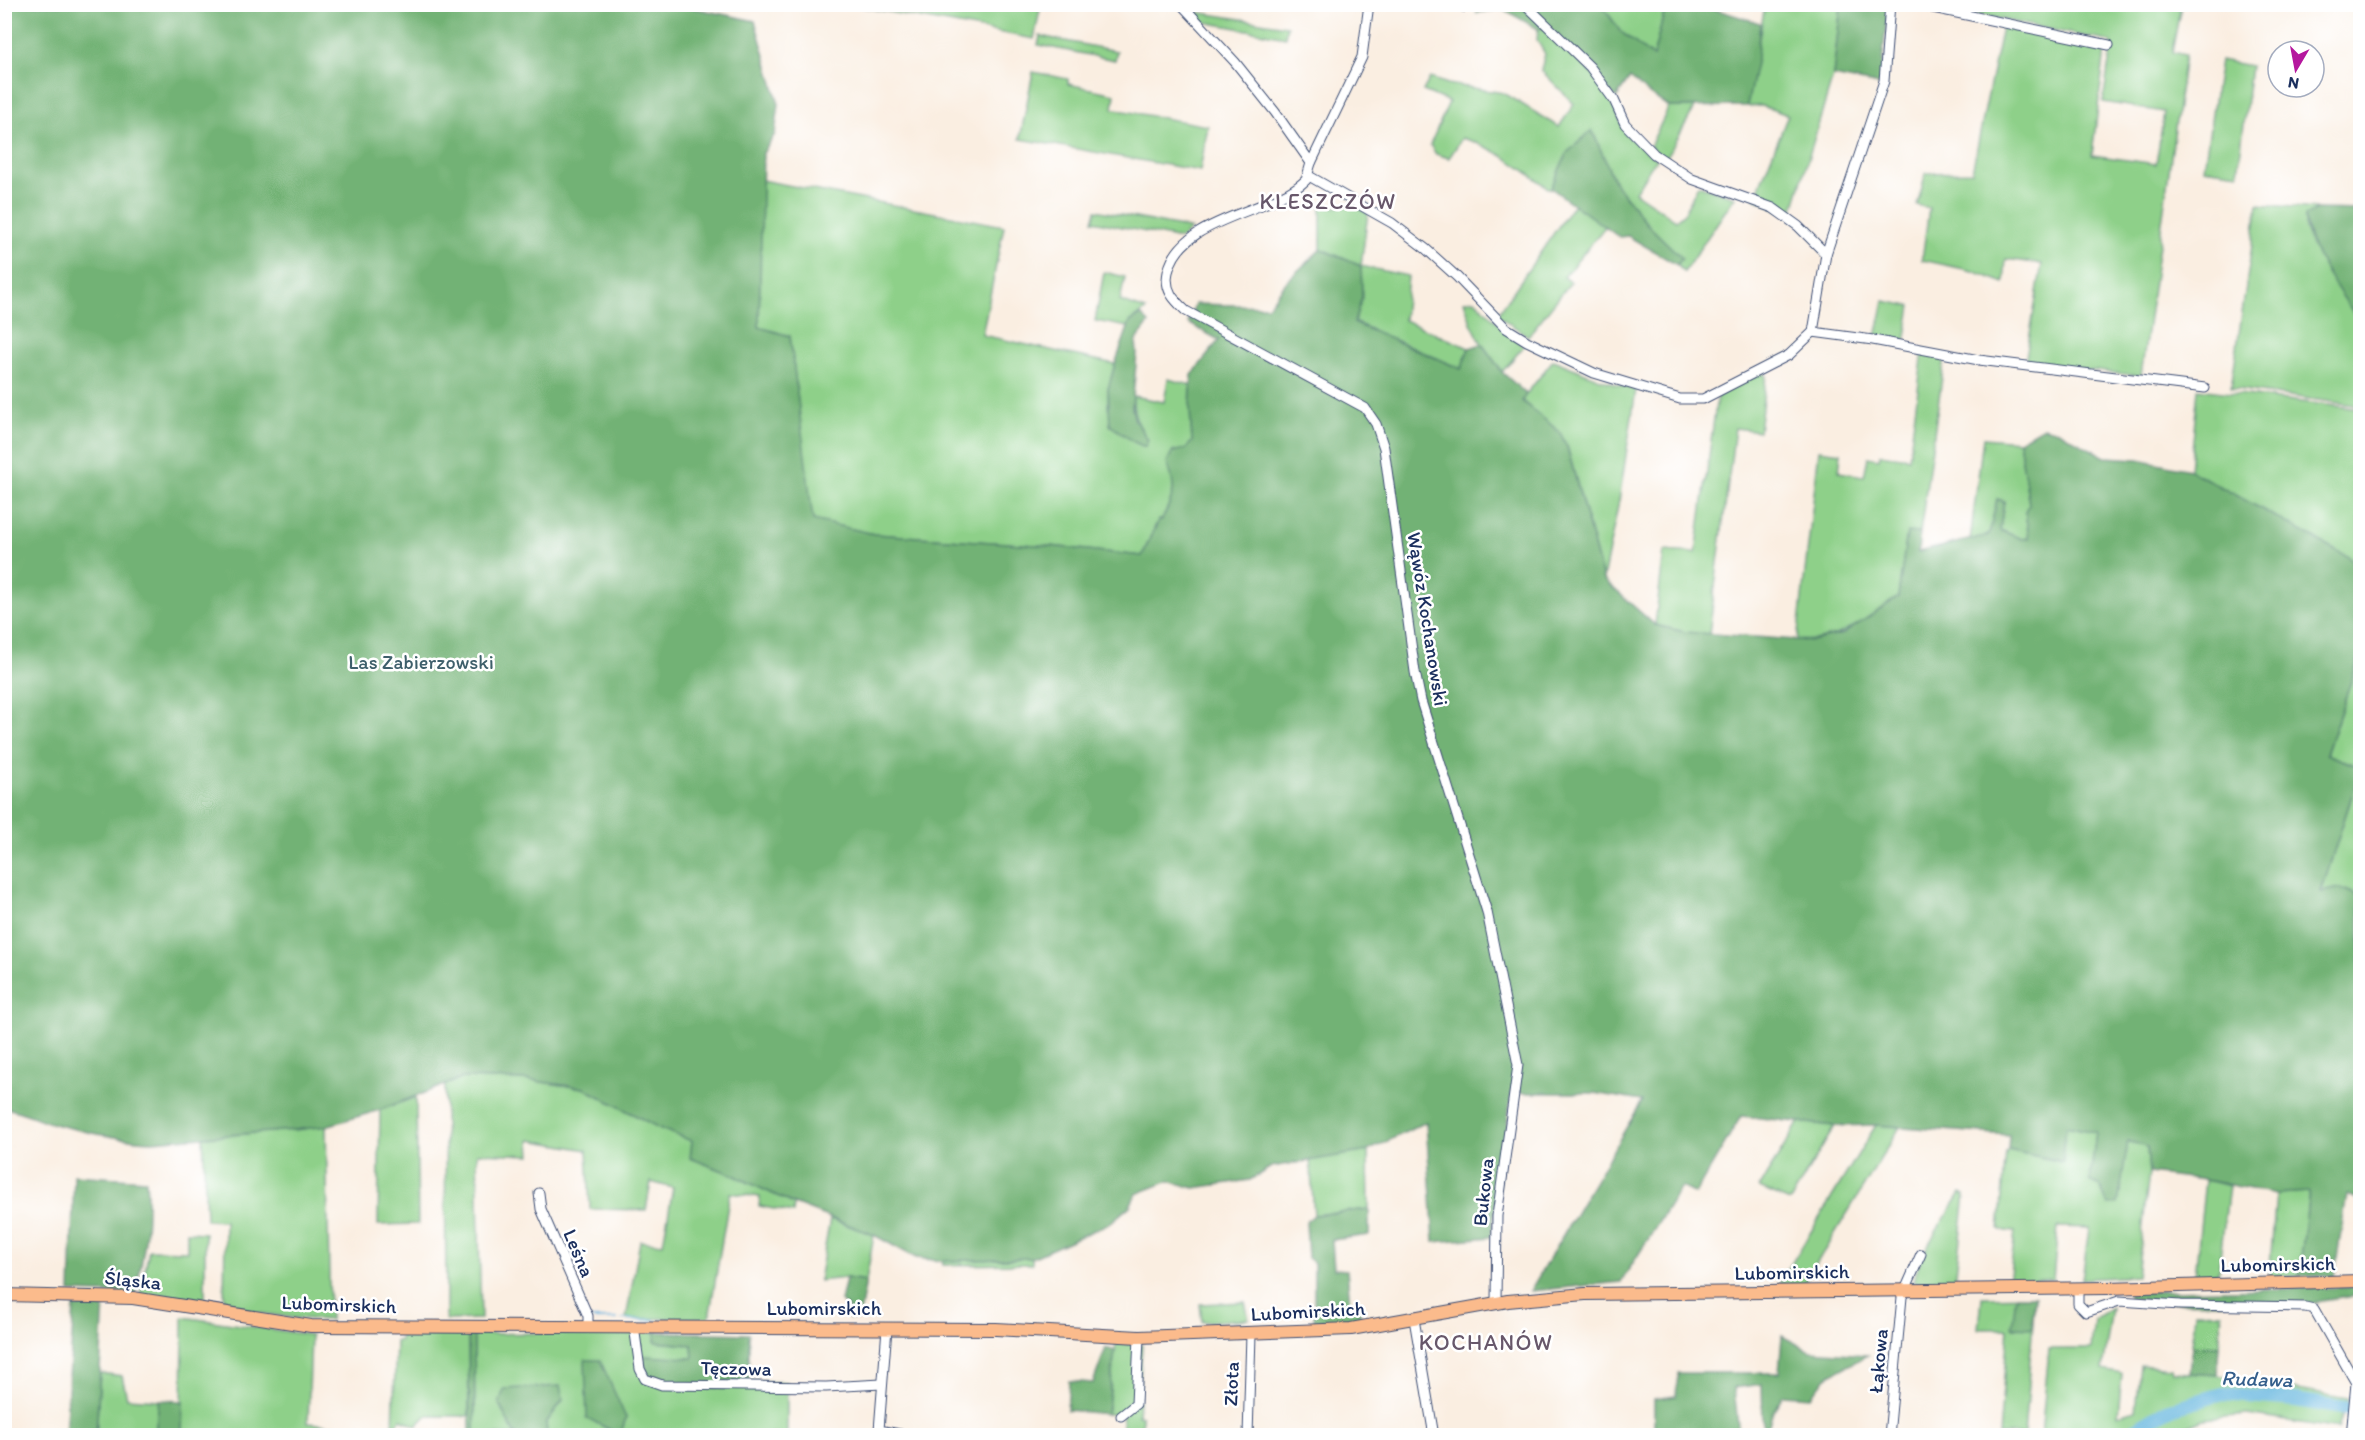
<svg xmlns="http://www.w3.org/2000/svg" width="2365" height="1440" viewBox="0 0 2365 1440" font-family="Itim,sans-serif">
<style>
.green{fill:#8ed089;stroke:#548074;stroke-width:1.5}
.forest{fill:#72b275;stroke:#46706a;stroke-width:1.5}
.lines{fill:none;stroke-linecap:round;stroke-linejoin:round}
.stream{stroke:#63b5de;stroke-width:2}
.river{stroke:#63b5de;stroke-width:14}
.minor-casing{stroke:#3c4c72;stroke-width:11}
.major-casing{stroke:#3c4c72;stroke-width:14}
.minor{stroke:#fff;stroke-width:9}
.major{stroke:#fbbb8c;stroke-width:12}
.labels{text-anchor:middle;stroke-width:5;stroke-linejoin:round;paint-order:stroke}
.street-label{font-size:20px;fill:#1b2f5e;stroke:#fff}
.park-label{font-size:20px;fill:#3e5f6b;stroke:#fff}
.water-label{font-size:21px;font-style:italic;fill:#345e8b;stroke:#fff}
.quarter-label{font-size:22px;letter-spacing:1.5px;fill:#67576a;stroke:#fff}
</style>
<rect width="100%" height="100%" fill="#fff"/>
<filter id="ink" filterUnits="userSpaceOnUse"><feTurbulence type="fractalNoise" baseFrequency=".0167" numOctaves="2"/><feDisplacementMap in="SourceGraphic" scale="12" xChannelSelector="R" yChannelSelector="G"/><feConvolveMatrix kernelMatrix="1 2 1 2 8 2 1 2 1" color-interpolation-filters="sRGB"/></filter>
<filter id="wash" filterUnits="userSpaceOnUse"><feTurbulence type="fractalNoise" baseFrequency=".008" numOctaves="4" result="noise"/><feDisplacementMap in="SourceGraphic" scale="24" xChannelSelector="R" yChannelSelector="G"/><feGaussianBlur stdDeviation="1.35" result="paint"/><feColorMatrix in="noise" values="0 0 0 0 0 0 0 0 0 0 0 0 0 0 0 0 0 1.4 0 .05"/><feComposite in="paint" operator="in"/></filter>
<g filter="url(#wash)">
<rect width="100%" height="100%" fill="#faeee1"/>
<g class="green">
<path d="M 851,5 L 1041,5 L 1034,39 Z"/>
<path d="M 1602,5 L 1666,5 L 1653,57 L 1620,31 Z"/>
<path d="M 1765,5 L 1841,5 L 1833,76 L 1791,216 L 1755,198 L 1788,115 L 1762,106 L 1747,106 Z"/>
<path d="M 1931,5 L 2181,5 L 2172,52 L 2185,55 L 2141,376 L 2025,363 L 2042,264 L 2006,259 L 2004,283 L 1973,271 L 1922,260 L 1929,208 L 1917,205 L 1926,173 L 1972,172 L 2002,27 L 2102,47 L 2105,51 L 2092,155 L 2156,164 L 2164,112 L 2103,102 L 2112,42 Z"/>
<path d="M 1196,12 L 1287,26 L 1285,37 L 1204,22 Z"/>
<path d="M 1546,27 L 1593,67 L 1628,136 L 1656,159 L 1635,192 L 1676,220 L 1685,212 L 1698,185 L 1735,197 L 1684,272 L 1677,265 L 1682,258 L 1651,228 L 1615,183 L 1592,130 L 1567,153 L 1551,188 L 1548,188 C 1521,168 1495,147 1462,138 L 1449,158 L 1436,154 L 1430,145 L 1449,102 L 1423,91 L 1430,78 L 1448,84 L 1504,93 L 1559,127 L 1574,104 L 1541,70 L 1545,54 L 1537,40 L 1538,29 Z"/>
<path d="M 1040,36 L 1117,51 L 1115,60 L 1038,45 Z"/>
<path d="M 2220,60 L 2251,66 L 2238,173 L 2204,168 Z"/>
<path d="M 1033,72 L 1068,79 L 1068,84 L 1115,94 L 1113,109 L 1208,126 L 1200,171 L 1020,139 Z"/>
<path d="M 1669,107 L 1695,107 L 1665,160 L 1650,146 Z"/>
<path d="M 761,180 L 1004,226 L 982,335 L 1115,364 L 1108,389 L 1108,408 L 1148,440 C 1138,425 1132,414 1133,396 L 1164,402 L 1168,379 L 1191,385 L 1190,408 L 1192,442 L 1185,449 L 1173,495 L 1162,521 L 1158,520 L 1142,556 L 1050,546 L 874,534 L 812,520 L 790,336 L 759,327 Z"/>
<path d="M 1574,204 L 1605,227 L 1564,277 L 1571,282 L 1528,336 L 1497,315 Z"/>
<path d="M 2258,204 L 2318,209 L 2305,217 L 2305,229 L 2313,248 L 2360,323 L 2360,406 L 2231,388 Z"/>
<path d="M 1355,206 L 1368,213 L 1361,266 L 1408,276 L 1404,320 L 1469,348 L 1462,369 L 1354,322 L 1362,297 L 1361,266 L 1321,249 L 1321,207 Z"/>
<path d="M 1096,210 L 1191,229 L 1180,239 L 1093,221 Z"/>
<path d="M 1104,272 L 1125,277 L 1120,301 L 1146,310 L 1130,322 L 1128,327 L 1095,321 Z"/>
<path d="M 1475,300 L 1509,334 L 1524,346 L 1502,372 L 1482,344 L 1471,323 L 1464,301 Z"/>
<path d="M 1884,301 L 1911,306 L 1905,342 L 1876,337 Z"/>
<path d="M 1923,351 L 1945,356 L 1920,533 L 1907,533 L 1898,597 C 1864,620 1841,642 1797,641 L 1819,450 L 1841,453 L 1839,472 L 1864,476 L 1868,457 L 1879,459 L 1880,454 L 1909,458 Z"/>
<path d="M 1553,360 L 1600,379 L 1636,390 L 1619,501 L 1603,579 L 1567,446 L 1521,401 Z"/>
<path d="M 1761,372 L 1766,376 L 1759,431 L 1735,428 L 1709,634 L 1685,632 L 1655,625 L 1664,551 L 1696,553 L 1717,396 Z"/>
<path d="M 2198,389 L 2360,409 L 2360,570 L 2347,556 L 2190,470 Z"/>
<path d="M 1983,438 L 2019,441 L 2029,504 L 2025,511 L 2029,538 L 2022,539 L 2000,530 L 2004,501 L 1997,499 L 1989,535 L 1970,541 Z"/>
<path d="M 2360,655 L 2360,767 L 2326,755 Z"/>
<path d="M 2360,770 L 2360,896 L 2340,888 L 2321,893 Z"/>
<path d="M 463,1078 L 527,1080 L 584,1088 L 661,1129 L 692,1141 L 691,1158 L 731,1174 L 794,1204 L 793,1213 L 759,1206 L 760,1197 L 730,1193 L 709,1318 L 626,1319 L 640,1241 L 663,1244 L 673,1188 L 651,1182 L 646,1210 L 590,1209 L 587,1150 L 530,1140 L 531,1155 L 477,1153 L 481,1319 L 446,1320 L 445,1085 Z"/>
<path d="M 416,1097 L 418,1224 L 378,1225 L 380,1110 Z"/>
<path d="M 1799,1122 L 1835,1126 L 1790,1201 L 1759,1188 Z"/>
<path d="M 1876,1125 L 1900,1127 L 1804,1284 L 1779,1284 Z"/>
<path d="M 326,1126 L 330,1320 L 294,1318 L 224,1308 L 225,1221 L 206,1220 L 203,1137 L 294,1130 Z"/>
<path d="M 2065,1126 L 2096,1132 L 2090,1181 L 2099,1185 L 2118,1203 L 2127,1141 L 2147,1147 L 2149,1173 L 2137,1276 L 2082,1279 L 2089,1228 L 2058,1227 L 2053,1279 L 2009,1283 L 2015,1232 L 1999,1230 L 2006,1152 L 2008,1150 L 2062,1162 Z"/>
<path d="M 1368,1151 L 1369,1209 L 1314,1215 L 1310,1160 Z"/>
<path d="M 2205,1180 L 2229,1186 L 2218,1273 L 2195,1276 Z"/>
<path d="M 2309,1192 L 2299,1276 L 2269,1277 L 2276,1194 Z"/>
<path d="M 1961,1193 L 1965,1195 L 1955,1282 L 1914,1283 C 1917,1254 1946,1218 1961,1193 Z"/>
<path d="M 830,1219 L 874,1235 L 866,1281 L 846,1278 L 819,1281 Z"/>
<path d="M 187,1232 L 205,1233 L 205,1305 L 140,1295 L 149,1250 L 187,1251 Z"/>
<path d="M 1032,1258 L 1032,1264 L 943,1265 L 942,1261 Z"/>
<path d="M 2035,1296 L 2024,1435 L 1999,1435 L 2008,1329 L 1979,1329 L 1982,1297 Z"/>
<path d="M 1245,1302 L 1249,1319 L 1202,1322 L 1200,1304 Z"/>
<path d="M 2112,1308 L 2103,1370 L 2122,1374 L 2118,1415 L 2135,1410 L 2140,1365 L 2171,1368 L 2172,1372 L 2217,1375 L 2348,1399 L 2338,1429 L 2248,1415 L 2203,1419 L 2164,1435 L 2041,1436 L 2049,1349 L 2091,1349 L 2094,1319 Z"/>
<path d="M 2195,1312 L 2222,1313 L 2219,1346 L 2192,1346 Z"/>
<path d="M 183,1317 L 311,1335 L 308,1423 L 375,1429 L 387,1434 L 386,1436 L 169,1436 L 169,1433 L 182,1429 Z"/>
<path d="M 656,1332 L 655,1342 L 692,1345 L 693,1359 L 642,1356 L 725,1388 L 726,1381 L 787,1382 L 787,1435 L 620,1435 L 626,1417 L 587,1418 L 619,1435 L 547,1435 L 546,1423 L 563,1400 L 515,1435 L 475,1435 L 474,1334 Z"/>
<path d="M 401,1333 L 468,1334 L 469,1416 L 426,1416 L 416,1426 L 401,1419 L 393,1428 L 396,1341 L 400,1340 Z"/>
<path d="M 1116,1343 L 1142,1345 L 1138,1416 L 1142,1416 L 1142,1435 L 1121,1435 L 1123,1415 L 1107,1414 Z"/>
<path d="M 100,1373 L 122,1376 L 127,1398 L 159,1400 L 155,1435 L 96,1436 Z"/>
</g>
<g class="forest">
<path d="M 675,4 L 755,21 L 779,104 L 775,134 L 763,153 L 759,327 L 790,336 L 813,520 L 874,534 L 1050,546 L 1142,556 L 1159,520 L 1162,520 C 1174,494 1177,490 1167,462 L 1172,452 L 1185,449 L 1192,442 L 1190,408 L 1192,375 L 1219,340 L 1188,323 L 1195,304 L 1268,306 L 1287,281 L 1321,249 L 1361,266 L 1362,297 L 1354,323 L 1461,369 L 1469,348 L 1482,344 L 1502,372 L 1526,394 L 1522,401 L 1560,432 L 1567,447 L 1603,579 L 1655,625 L 1685,632 L 1811,641 L 1843,634 L 1898,597 L 1907,532 L 1920,533 L 1918,552 L 1989,535 L 1997,499 L 2004,501 L 2000,530 L 2022,539 L 2029,538 L 2025,511 L 2029,504 L 2019,441 L 2043,427 L 2058,431 L 2105,457 L 2138,459 L 2190,470 L 2347,556 L 2360,570 L 2360,655 L 2326,754 L 2360,767 L 2360,770 L 2321,892 L 2340,888 L 2360,896 L 2360,1200 L 2347,1195 L 2334,1276 L 2299,1276 L 2309,1192 L 2276,1194 L 2205,1180 L 2149,1173 L 2147,1147 L 2128,1141 L 2118,1204 L 2108,1205 L 2099,1185 L 2090,1181 L 2096,1132 L 2066,1126 L 2063,1162 L 2008,1150 L 2009,1135 L 1876,1125 L 1835,1126 L 1741,1116 L 1695,1194 L 1681,1187 L 1621,1282 L 1530,1291 L 1642,1101 L 1594,1093 L 1523,1093 L 1512,1090 L 1491,1237 L 1434,1242 L 1426,1122 L 1368,1151 L 1271,1167 L 1250,1180 L 1194,1188 L 1169,1181 L 1136,1194 L 1130,1206 L 1110,1223 L 1032,1258 L 942,1261 L 916,1258 L 874,1235 L 794,1204 L 731,1174 L 690,1158 L 692,1141 L 661,1129 L 584,1088 L 527,1080 L 463,1078 L 380,1110 L 326,1126 L 294,1130 L 152,1141 C 120,1140 85,1132 54,1124 C 37,1119 22,1111 5,1108 L 5,5 Z"/>
<path d="M 1475,5 L 1602,5 L 1620,31 L 1653,57 L 1666,5 L 1701,5 L 1760,23 L 1757,58 L 1747,106 L 1669,107 L 1649,94 L 1630,78 L 1616,98 L 1547,27 L 1538,29 L 1503,9 L 1477,13 Z"/>
<path d="M 1841,5 L 1888,5 L 1880,85 L 1833,76 Z"/>
<path d="M 1592,130 L 1615,183 L 1648,225 L 1682,258 L 1677,265 L 1628,236 L 1619,237 L 1551,188 L 1567,153 Z"/>
<path d="M 2318,209 L 2360,210 L 2360,323 C 2343,295 2306,250 2305,217 Z"/>
<path d="M 1141,315 L 1149,323 L 1136,341 L 1137,353 L 1132,408 L 1135,420 L 1148,440 L 1145,447 L 1134,442 L 1110,425 L 1108,389 L 1115,364 L 1130,322 Z"/>
<path d="M 74,1175 L 146,1180 C 150,1219 144,1256 135,1294 L 70,1292 Z"/>
<path d="M 1369,1209 L 1369,1235 L 1332,1240 L 1334,1269 L 1347,1270 L 1350,1304 L 1359,1307 L 1361,1322 L 1314,1322 L 1314,1263 L 1308,1258 L 1306,1222 L 1314,1215 Z"/>
<path d="M 846,1278 L 866,1281 L 859,1319 L 849,1319 L 849,1309 L 841,1301 Z"/>
<path d="M 2360,1287 L 2360,1295 L 2303,1304 L 2155,1302 L 2129,1298 L 2128,1292 Z"/>
<path d="M 2016,1296 L 2035,1296 L 2032,1328 L 2012,1327 Z"/>
<path d="M 104,1304 L 96,1435 L 65,1435 L 74,1307 Z"/>
<path d="M 656,1332 L 749,1334 L 749,1382 L 726,1381 L 725,1389 L 658,1382 L 648,1376 L 641,1356 L 693,1358 L 692,1345 L 655,1342 Z"/>
<path d="M 468,1334 L 474,1334 L 475,1435 L 470,1435 Z"/>
<path d="M 1782,1336 L 1810,1351 L 1868,1355 L 1826,1377 L 1811,1397 L 1783,1395 L 1773,1411 L 1767,1431 L 1763,1426 L 1762,1384 L 1734,1388 L 1739,1435 L 1654,1435 L 1654,1399 L 1676,1396 L 1678,1373 L 1779,1373 Z"/>
<path d="M 2192,1346 L 2219,1346 L 2217,1375 L 2189,1373 Z"/>
<path d="M 1106,1348 L 1115,1351 L 1107,1414 L 1067,1410 L 1069,1381 L 1093,1383 Z"/>
<path d="M 585,1360 L 600,1360 L 626,1418 L 620,1435 L 587,1418 Z"/>
<path d="M 560,1386 L 563,1400 L 546,1423 L 547,1435 L 515,1435 L 499,1404 L 504,1389 Z"/>
<path d="M 159,1400 L 183,1401 L 182,1430 L 169,1433 L 169,1435 L 155,1435 Z"/>
</g>
<g class="lines">
<g class="stream">
<path d="M 592,1319 L 617,1319"/>
<path d="M 622,1319 L 654,1320"/>
</g>
<path class="river" d="M 2123,1436 L 2167,1410 L 2223,1394 L 2296,1400 L 2360,1411"/>
</g>
</g>
<g filter="url(#ink)">
<g class="lines">
<g class="minor-casing">
<g id="minor">
<path d="M 1181,4 L 1235,62 L 1275,112 L 1311,163"/>
<path d="M 1369,4 L 1362,57 L 1311,163 L 1306,180 C 1271,214 1181,216 1168,272 C 1164,290 1174,300 1186,311 L 1365,408 L 1376,424 L 1384,448 L 1415,672 L 1421,701 L 1487,912 L 1518,1065 L 1497,1216 L 1496,1303"/>
<path d="M 1440,4 L 1465,7 L 1479,4"/>
<path d="M 1525,4 L 1590,67 L 1614,100 L 1625,124 L 1654,154 L 1692,179 L 1773,208 L 1798,226 L 1826,254"/>
<path d="M 1914,4 L 2109,45"/>
<path d="M 1309,176 L 1392,223 L 1426,249 L 1457,277 L 1506,328 L 1527,341 L 1594,373 L 1680,399 L 1703,399 L 1789,355 L 1813,332 L 1826,254 L 1884,81 L 1890,4"/>
<path d="M 1813,332 L 1873,340 L 1979,360 L 2205,388"/>
<path d="M 539,1193 L 541,1209 L 588,1316 L 588,1326"/>
<path d="M 2078,1288 L 2078,1304 L 2086,1312 L 2119,1301 L 2180,1305 L 2305,1307 L 2314,1309 L 2356,1383 L 2351,1436"/>
<path d="M 1414,1319 L 1434,1436"/>
<path d="M 634,1326 L 640,1369 L 645,1379 L 662,1385 L 826,1387 L 882,1384"/>
<path d="M 887,1328 L 879,1430 L 910,1436"/>
<path d="M 1121,1416 L 1136,1404 L 1139,1337"/>
<path d="M 1248,1436 L 1251,1334"/>
<path d="M 1889,1436 L 1902,1297 L 1921,1254"/>
</g>
</g>
<g class="major-casing">
<path id="major" d="M 4,1295 L 133,1298 L 311,1326 L 996,1329 L 1139,1337 L 1351,1329 L 1508,1301 L 1585,1294 L 2107,1288 L 2360,1281"/>
</g>
<use href="#minor" class="minor"/>
<use href="#major" class="major"/>
</g>
</g>
<g class="labels">
<g class="street-label">
<text transform="translate(1428 619) rotate(81)" y="7">Wąwóz Kochanowski</text>
<text transform="translate(1483 1192) rotate(-84)" y="7">Bukowa</text>
<text transform="translate(579 1253) rotate(67)" y="7">Leśna</text>
<text transform="translate(2278 1264) rotate(-1)" y="7">Lubomirskich</text>
<text transform="translate(1792 1272) rotate(-1)" y="7">Lubomirskich</text>
<text transform="translate(133 1280) rotate(6)" y="7">Śląska</text>
<text transform="translate(339 1304) rotate(2)" y="7">Lubomirskich</text>
<text x="824" y="1315">Lubomirskich</text>
<text transform="translate(1308 1311) rotate(-3)" y="7">Lubomirskich</text>
<text transform="translate(1878 1361) rotate(-85)" y="7">Łąkowa</text>
<text transform="translate(736 1368) rotate(1)" y="7">Tęczowa</text>
<text transform="translate(1231 1384) rotate(-88)" y="7">Złota</text>
</g>
<g class="park-label">
<text x="421" y="669">Las Zabierzowski</text>
</g>
<g class="water-label">
<text transform="translate(2257 1379) rotate(2)" y="7">Rudawa</text>
</g>
<g class="quarter-label">
<text x="1328" y="209">KLESZCZÓW</text>
<text x="1486" y="1350">KOCHANÓW</text>
</g>
</g>
<rect width="2365" height="1440" fill="none" stroke="#fff" stroke-width="24"/>
<g transform="translate(2296 69) rotate(190)"><circle r="28" fill="#ffffff" stroke="#a4acbf" stroke-width="1.5"/>
<path d="M0-4.5L10 22L0 15L-10 22Z" fill="#b5179e"/>
<text y="-9" font-size="16" font-weight="bold" text-anchor="middle" fill="#1b2f5e">N</text>
</g>
</svg>
